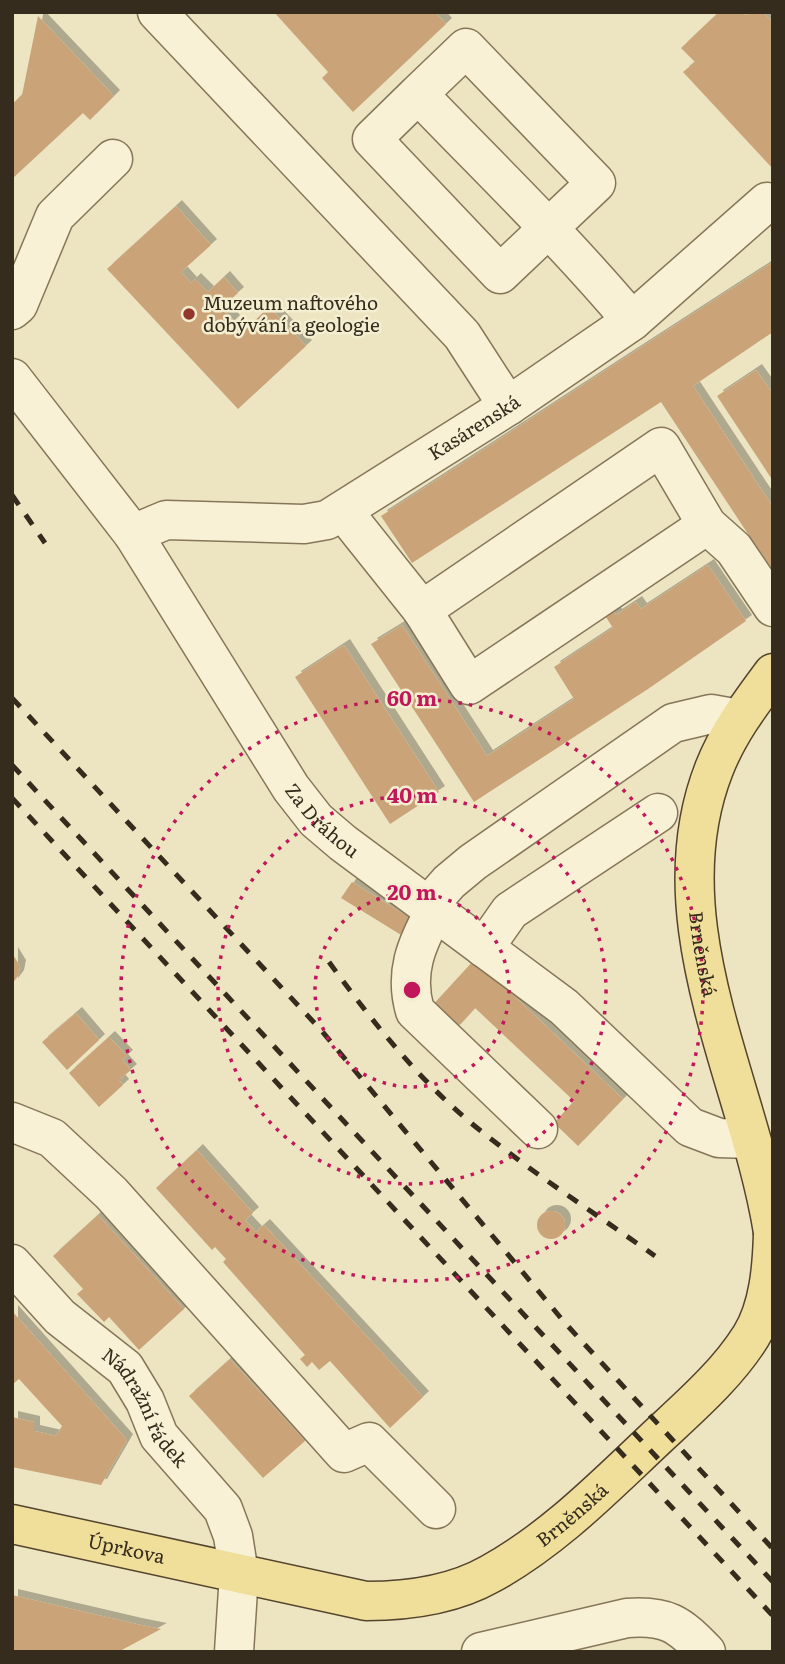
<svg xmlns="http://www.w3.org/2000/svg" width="785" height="1664" viewBox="0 0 785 1664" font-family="Literata,serif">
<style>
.building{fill:#caa478;filter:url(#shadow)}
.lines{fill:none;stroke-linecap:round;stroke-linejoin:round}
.minor-casing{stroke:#867659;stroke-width:41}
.major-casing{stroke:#54442e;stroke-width:41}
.minor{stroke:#f8f1d5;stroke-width:38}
.major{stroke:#f0df9a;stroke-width:38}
.rail{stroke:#362c1d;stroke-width:5;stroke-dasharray:12 12;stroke-linecap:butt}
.ring{fill:none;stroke:#c2185b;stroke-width:3.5;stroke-dasharray:3.5 7}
.poi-dot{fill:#93362b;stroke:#f4eed1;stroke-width:2.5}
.labels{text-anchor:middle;stroke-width:5;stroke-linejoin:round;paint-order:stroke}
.poi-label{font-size:19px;fill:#362c1d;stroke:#f4eed1;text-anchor:start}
.street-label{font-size:19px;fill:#362c1d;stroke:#f4eed1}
.centre{fill:#c2185b;stroke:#f4eed1;stroke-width:3.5}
.ring-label{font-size:21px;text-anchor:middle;font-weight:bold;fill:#c2185b;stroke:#f4eed1;stroke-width:5;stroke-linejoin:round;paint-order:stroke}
</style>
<defs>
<filter id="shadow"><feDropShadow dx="6" dy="-6" stdDeviation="0" flood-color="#0004"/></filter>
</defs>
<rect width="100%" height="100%" fill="#ede5c2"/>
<g class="building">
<path d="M 274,12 L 435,12 L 446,24 L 353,112 L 322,78 L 328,72 Z"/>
<path d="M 719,12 L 741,12 L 744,15 L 763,12 L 773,23 L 773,169 L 683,72 L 695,62 L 681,48 Z"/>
<path d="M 38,16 L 114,96 L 90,120 L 83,113 L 12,179 L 12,104 L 22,95 Z"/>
<path d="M 176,206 L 211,245 L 181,272 L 191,283 L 195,279 L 208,292 L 224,277 L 238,293 L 222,307 L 234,321 L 229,326 L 239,336 L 269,307 L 306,346 L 238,409 L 107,269 Z"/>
<path d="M 773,262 L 773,332 L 693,386 L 773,507 L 773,572 L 661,402 L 412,563 L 381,516 Z"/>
<path d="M 756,370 L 773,394 L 773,481 L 717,396 Z"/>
<path d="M 708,565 L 746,621 L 648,689 L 474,802 L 371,644 L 402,625 L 487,756 L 574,699 L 554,667 L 613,628 L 604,614 L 613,609 L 616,615 L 636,602 L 641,609 Z"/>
<path d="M 344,645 L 439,792 L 390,824 L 295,677 Z"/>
<path d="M 352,882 L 417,922 L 406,938 L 341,898 Z"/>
<path d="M 12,953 L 20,966 L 18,976 L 12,984 Z"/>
<path d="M 475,959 L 623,1099 L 578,1146 L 554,1123 L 574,1101 L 475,1008 L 455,1030 L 430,1008 Z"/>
<path d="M 76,1013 L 99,1040 L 67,1070 L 42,1042 Z"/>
<path d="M 109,1037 L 127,1056 L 122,1060 L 131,1070 L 119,1080 L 123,1085 L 99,1107 L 69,1073 Z"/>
<path d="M 197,1150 L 253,1213 L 245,1220 L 256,1232 L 264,1225 L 423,1397 L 390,1428 L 330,1361 L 319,1370 L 312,1362 L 307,1367 L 300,1359 L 305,1355 L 223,1262 L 226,1259 L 215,1247 L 212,1250 L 156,1188 Z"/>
<circle cx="551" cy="1225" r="14"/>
<path d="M 98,1215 L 184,1309 L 139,1350 L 109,1317 L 104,1322 L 77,1294 L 83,1289 L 53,1256 Z"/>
<path d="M 12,1311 L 127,1440 L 101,1485 L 12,1467 L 12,1417 L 34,1422 L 34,1431 L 56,1436 L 62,1426 L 19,1379 L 12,1385 Z"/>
<path d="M 230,1359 L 305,1441 L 263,1478 L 189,1396 Z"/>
<path d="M 12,1595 L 136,1624 L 161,1629 L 118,1652 L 12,1652 Z"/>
</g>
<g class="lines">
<g class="minor-casing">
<g id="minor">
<path d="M 157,12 L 462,335 L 508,406"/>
<path d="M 418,94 L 372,139 L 500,274 L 596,183 L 466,48 L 418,94 C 490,169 565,241 632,321"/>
<path d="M 12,310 L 18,305 L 55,216 L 113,159"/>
<path id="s1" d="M 12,378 L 133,534 L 291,788 L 316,820 L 343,843 L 564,1007 L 690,1127 L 719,1138 L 750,1139"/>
<path d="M 343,511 L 422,610 L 469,685 L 707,525"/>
<path id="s2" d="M 133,534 L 166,520 L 304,524 L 327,520 L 508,406 L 632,321 L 767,202"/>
<path d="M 422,610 L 661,447 L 707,525 L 734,549 L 773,607"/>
<path d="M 428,906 L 449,882 L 473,862 L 673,723 L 711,714 L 739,719"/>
<path d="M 434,912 C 416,945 404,973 415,1011 L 538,1129"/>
<path d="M 484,948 L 510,911 L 658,813"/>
<path d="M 12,1122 L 52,1138 L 111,1193 L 344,1453 L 369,1442 L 436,1509"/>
<path id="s3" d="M 12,1264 L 60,1317 L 125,1368 L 145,1401 L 159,1436 L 223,1509 L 233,1536 L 239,1574 L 234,1652"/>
<path d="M 481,1652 L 627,1618 C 667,1615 679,1624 706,1652"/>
</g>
</g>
<g class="major-casing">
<g id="major">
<path id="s4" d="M 773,673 C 750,704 728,733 714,769 C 654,922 749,1082 773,1232"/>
<path id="s5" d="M 12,1524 L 366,1601 C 408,1601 453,1595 490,1574 C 552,1540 602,1489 653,1441 C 687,1409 726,1376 751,1336 C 769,1307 772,1267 773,1234"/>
</g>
</g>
<use href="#minor" class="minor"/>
<use href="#major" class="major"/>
<g class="rail">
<path d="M 12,495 L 45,543"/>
<path d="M 12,698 L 321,1030 L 565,1323 L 773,1549"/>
<path d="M 12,765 L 773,1582"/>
<path d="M 12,798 L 773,1616"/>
<path d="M 329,962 C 374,1024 424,1087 486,1135 C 540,1178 599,1216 655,1256"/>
</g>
</g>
<g class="ring">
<circle cx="412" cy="990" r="97"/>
<circle cx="412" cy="990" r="194"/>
<circle cx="412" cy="990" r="291"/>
</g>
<circle class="poi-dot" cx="189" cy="314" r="7"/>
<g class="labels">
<g class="poi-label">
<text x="203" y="310">Muzeum naftového<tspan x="203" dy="22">dobývání a geologie</tspan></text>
</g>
<g class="street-label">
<text dy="7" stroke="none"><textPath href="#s2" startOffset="371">Kasárenská</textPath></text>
<text dy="7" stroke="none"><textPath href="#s1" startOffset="542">Za Dráhou</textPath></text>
<text dy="7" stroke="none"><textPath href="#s4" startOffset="301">Brněnská</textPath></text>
<text dy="7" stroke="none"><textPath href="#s3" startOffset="198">Nádražní řádek</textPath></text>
<text dy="7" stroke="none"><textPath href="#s5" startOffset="592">Brněnská</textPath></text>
<text dy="7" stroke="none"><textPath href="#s5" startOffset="117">Úprkova</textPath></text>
</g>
</g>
<circle cx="412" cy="990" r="10" class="centre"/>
<g class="ring-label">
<text x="412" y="706">60 m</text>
<text x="412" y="803">40 m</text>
<text x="412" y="900">20 m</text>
</g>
<rect width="785" height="1664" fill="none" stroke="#362c1d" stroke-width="28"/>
</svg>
